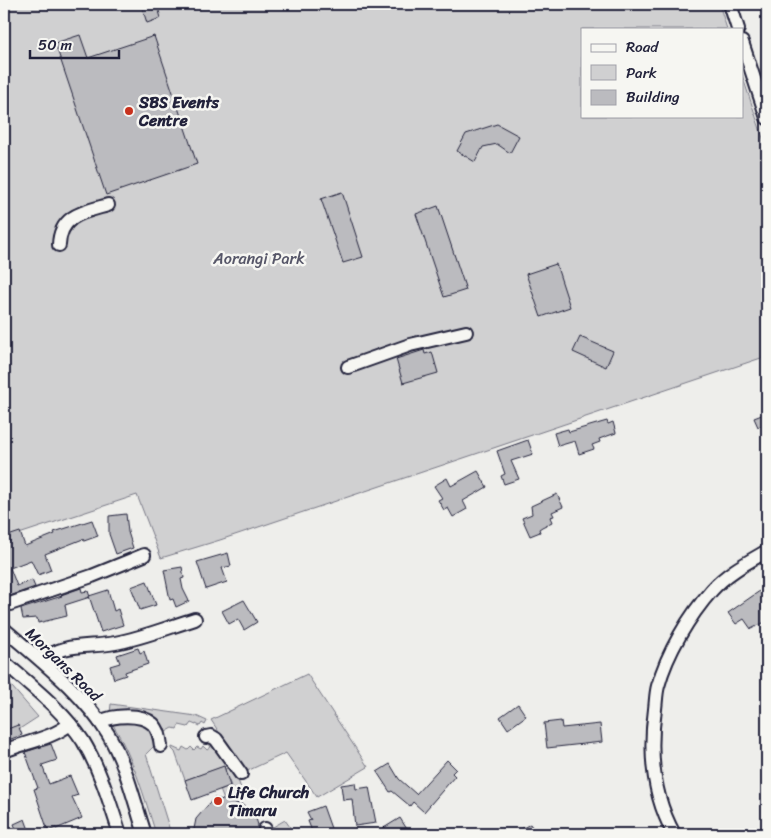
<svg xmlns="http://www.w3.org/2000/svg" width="771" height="838" viewBox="0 0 771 838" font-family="Sriracha,sans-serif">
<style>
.green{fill:#d0d0d1;stroke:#797986}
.building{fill:#bbbbbf;stroke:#22223b}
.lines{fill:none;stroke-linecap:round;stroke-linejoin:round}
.minor-casing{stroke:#22223b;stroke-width:16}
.minor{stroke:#f6f6f2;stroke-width:12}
.poi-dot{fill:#c8321e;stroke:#f6f6f2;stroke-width:2}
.labels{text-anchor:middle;stroke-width:5;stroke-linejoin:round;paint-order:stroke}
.poi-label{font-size:16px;font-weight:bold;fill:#22223b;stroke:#f6f6f2;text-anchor:start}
.park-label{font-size:16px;fill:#565668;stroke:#f6f6f2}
.street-label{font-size:16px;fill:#22223b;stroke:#f6f6f2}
</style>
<rect width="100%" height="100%" fill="#eeeeeb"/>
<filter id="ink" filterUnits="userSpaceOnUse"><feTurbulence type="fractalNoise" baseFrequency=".02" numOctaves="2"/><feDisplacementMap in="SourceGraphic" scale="10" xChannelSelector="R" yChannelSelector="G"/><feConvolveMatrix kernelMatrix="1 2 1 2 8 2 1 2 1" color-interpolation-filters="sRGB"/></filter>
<g filter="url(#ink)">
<g class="green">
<path d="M 4,4 L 719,4 L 727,29 L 582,29 L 582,116 L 742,116 L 742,75 L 767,150 L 767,356 L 220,540 L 161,558 L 137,495 L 4,539 Z"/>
<path d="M 307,674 L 368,767 L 317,797 L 286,753 L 245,772 L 211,720 Z"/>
<path d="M 4,680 L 6,680 L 38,717 L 4,739 Z"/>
<path d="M 111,704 L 196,716 L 207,721 L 205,725 L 202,723 L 200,726 L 196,724 L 196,725 L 191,723 L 188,727 L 179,725 L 177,729 L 173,728 L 164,733 L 110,713 Z"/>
<path d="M 125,720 L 150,726 L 156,744 L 146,754 L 171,834 L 156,834 C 144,796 133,757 112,723 Z"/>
<path d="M 206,740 L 209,740 L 232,764 L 185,780 L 175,752 L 172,749 L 172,747 L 181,751 L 183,747 L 188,750 L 191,747 L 194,750 L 197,747 L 201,749 L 203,746 L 207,750 L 211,747 Z"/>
<path d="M 233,766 L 243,794 L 241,804 L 224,800 L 220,790 L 231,786 L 228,779 L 226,779 L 225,769 Z"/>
<path d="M 285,820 L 295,834 L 272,834 L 273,827 Z"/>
</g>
<g class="building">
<path d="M 141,4 L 157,4 L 161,18 L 147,23 Z"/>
<path d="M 80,35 L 88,58 L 154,36 L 197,164 L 106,195 L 55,43 Z"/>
<path d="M 497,124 L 519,136 L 510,153 L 497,144 L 483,147 L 475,162 L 457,151 L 466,134 Z"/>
<path d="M 342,192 L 363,257 L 343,263 L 321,199 Z"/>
<path d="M 438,206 L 466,290 L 444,297 L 416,214 Z"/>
<path d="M 556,264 L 570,307 L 541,317 L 526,274 Z"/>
<path d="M 580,337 L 613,351 L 606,367 L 573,352 Z"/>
<path d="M 424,350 L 425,354 L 432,352 L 438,373 L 403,383 L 396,359 Z"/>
<path d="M 767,413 L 767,423 L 758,427 L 754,418 Z"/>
<path d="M 607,421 L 608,424 L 613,422 L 616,433 L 599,439 L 600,442 L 592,445 L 594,449 L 579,454 L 575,441 L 558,446 L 554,433 L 568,429 L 569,432 Z"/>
<path d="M 528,440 L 533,454 L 511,461 L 519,479 L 504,484 L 501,476 L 505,474 L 497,451 Z"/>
<path d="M 478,471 L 487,487 L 463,501 L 467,509 L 453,517 L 448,508 L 444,510 L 438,500 L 442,498 L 434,486 L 447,478 L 451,486 Z"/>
<path d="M 557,494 L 563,507 L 552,512 L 554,516 L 550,517 L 552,522 L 542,527 L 539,529 L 540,532 L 530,536 L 522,518 L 532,514 L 531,506 Z"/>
<path d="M 126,514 L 128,532 L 133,548 L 116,554 L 109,534 L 109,516 Z"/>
<path d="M 92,520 L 98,536 L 84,541 L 83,539 L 45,554 L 51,570 L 38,575 L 31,560 L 10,568 L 17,586 L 32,580 L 35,587 L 4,598 L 4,543 L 10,541 L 8,536 L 20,532 L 25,546 L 55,534 L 54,532 Z"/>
<path d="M 228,553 L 231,566 L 222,568 L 227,582 L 206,589 L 197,562 Z"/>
<path d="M 182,567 L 184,578 L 181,579 L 183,589 L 189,601 L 176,607 L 173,599 L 170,600 L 164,570 Z"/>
<path d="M 147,581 L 156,605 L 140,610 L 131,587 Z"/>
<path d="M 767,586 L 767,621 L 751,629 L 744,619 L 736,624 L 728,613 Z"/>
<path d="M 81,588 L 82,592 L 88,591 L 90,597 L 65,605 L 67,616 L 38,623 L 37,618 L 23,619 L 21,609 L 62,596 L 61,595 Z"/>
<path d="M 108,590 L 114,611 L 118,609 L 123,625 L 101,632 L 89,596 Z"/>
<path d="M 244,600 L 257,622 L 244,630 L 238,619 L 229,624 L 222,611 Z"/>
<path d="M 138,648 L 140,653 L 144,651 L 148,664 L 125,672 L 126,675 L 114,679 L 110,666 L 120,663 L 117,655 Z"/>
<path d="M 518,704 L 526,716 L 508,729 L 500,717 Z"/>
<path d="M 561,721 L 562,728 L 600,724 L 602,742 L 547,748 L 544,723 Z"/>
<path d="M 18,725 L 22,735 L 8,740 L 5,730 Z"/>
<path d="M 51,744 L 57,760 L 42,765 L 49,784 L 70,776 L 78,795 L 72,797 L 82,818 L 56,829 L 56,828 L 48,831 L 34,789 L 38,788 L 25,752 Z"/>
<path d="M 447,760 L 456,769 L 452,773 L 455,776 L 424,812 L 413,802 L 410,806 L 392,791 L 390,792 L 377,772 L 390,764 L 399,779 L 416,794 Z"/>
<path d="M 224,766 L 230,786 L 192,800 L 185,780 Z"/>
<path d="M 355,783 L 356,789 L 369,787 L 376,823 L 355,826 L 352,799 L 343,800 L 341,785 Z"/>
<path d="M 214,798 L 241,804 L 255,815 L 258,825 L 258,834 L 193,834 L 196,819 Z"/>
<path d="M 323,806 L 333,834 L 313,834 L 308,821 L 311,820 L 307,812 Z"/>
<path d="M 400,818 L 410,834 L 374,834 Z"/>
<path d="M 25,819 L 29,830 L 18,834 L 14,824 Z"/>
<path d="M 530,824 L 537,834 L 513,834 Z"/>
</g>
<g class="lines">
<g class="minor-casing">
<g id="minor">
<path d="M 730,4 L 738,29"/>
<path d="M 742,42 L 767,118"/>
<path d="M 59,245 C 60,215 84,212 108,205"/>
<path d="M 348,367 L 410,345 L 466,332"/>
<path d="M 4,606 L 92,576 L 144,555"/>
<path d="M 4,629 C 41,661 82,692 108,734 C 126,764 134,801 145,834"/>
<path d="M 42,661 C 62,642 89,648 115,643 C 142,638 169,627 195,619"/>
<path d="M 4,662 C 31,686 63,710 83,741 C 100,769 110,803 120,834"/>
<path d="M 100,722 C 113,715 141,713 153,724 C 159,730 160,738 161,746"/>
<path d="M 206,737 L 211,736 L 216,739 L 241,774"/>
<path d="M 4,751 C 26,742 51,739 70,724"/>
<path d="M 265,829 L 266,834"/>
<path d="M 674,834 C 653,796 649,752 655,709 C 656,701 656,693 658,686 C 667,653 689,616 712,590 C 727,573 748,562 767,551"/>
</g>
</g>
<use href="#minor" class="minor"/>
</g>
</g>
<g class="poi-dot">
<circle cx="129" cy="111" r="5"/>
<circle cx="218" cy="801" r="5"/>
</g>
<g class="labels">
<g class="poi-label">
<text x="139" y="108">SBS Events<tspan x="139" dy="18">Centre</tspan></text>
<text x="228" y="798">Life Church<tspan x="228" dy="18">Timaru</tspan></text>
</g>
<g class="park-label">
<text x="259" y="264">Aorangi Park</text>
</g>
<g class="street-label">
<text transform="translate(64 664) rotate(44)" y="6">Morgans Road</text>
</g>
</g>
<rect width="771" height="838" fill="none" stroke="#f6f6f2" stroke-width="20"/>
<rect x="10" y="10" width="751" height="818" fill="none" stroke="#22223b" stroke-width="2" filter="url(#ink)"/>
<rect x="581" y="28" width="162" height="90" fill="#f6f6f2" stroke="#a1a1a9"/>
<rect x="591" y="44" width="25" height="8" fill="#f6f6f2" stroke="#a1a1a9"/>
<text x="626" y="52" font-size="15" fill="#22223b">Road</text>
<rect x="591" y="65" width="25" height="15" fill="#d0d0d1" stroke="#a1a1a9"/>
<text x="626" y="78" font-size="15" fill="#22223b">Park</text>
<rect x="591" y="90" width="25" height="15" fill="#bbbbbf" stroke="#a1a1a9"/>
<text x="626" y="102" font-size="15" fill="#22223b">Building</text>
<path d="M30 50v8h89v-8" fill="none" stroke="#22223b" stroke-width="2.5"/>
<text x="38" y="50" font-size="15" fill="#22223b" stroke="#f6f6f2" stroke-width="4" paint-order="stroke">50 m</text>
</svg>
